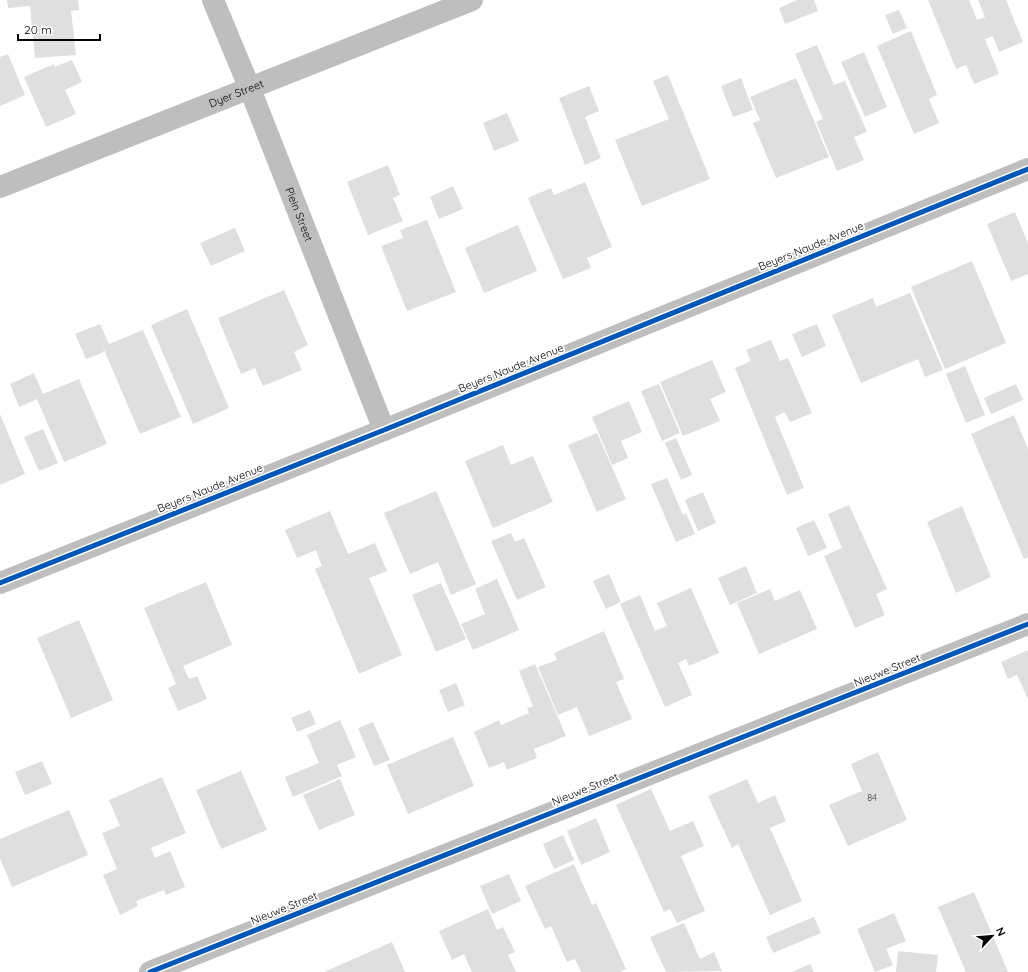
<svg xmlns="http://www.w3.org/2000/svg" width="1028" height="972" viewBox="0 0 1028 972" font-family="Quicksand,sans-serif">
<style>
.building{fill:#dfdfdf}
.lines{fill:none;stroke-linecap:round;stroke-linejoin:round}
.street{stroke:#bebebe;stroke-width:22}
.cycleway-casing{stroke:#fff;stroke-width:8}
.cycleway{stroke:#0057b8;stroke-width:5}
.labels{text-anchor:middle;stroke-width:3.5;stroke-linejoin:round;paint-order:stroke}
.number-label{font-size:9px;fill:#383838}
.street-label{font-size:11px;fill:#000;stroke:#fff}
</style>
<rect width="100%" height="100%" fill="#fff"/>
<g class="building">
<path d="M 7,0 L 78,0 L 79,10 L 71,11 L 76,55 L 35,58 L 30,6 L 8,8 Z"/>
<path d="M 798,0 L 814,0 L 818,11 L 785,24 L 779,8 Z"/>
<path d="M 928,0 L 969,0 L 977,20 L 985,17 L 978,0 L 1006,0 L 1023,42 L 999,52 L 993,36 L 985,39 L 999,74 L 974,84 L 966,65 L 956,69 Z"/>
<path d="M 899,10 L 907,28 L 893,34 L 885,15 Z"/>
<path d="M 911,31 L 937,95 L 929,99 L 939,123 L 914,134 L 877,46 Z"/>
<path d="M 817,45 L 834,85 L 845,81 L 867,132 L 854,137 L 864,160 L 837,171 L 816,122 L 823,119 L 795,54 Z"/>
<path d="M 864,52 L 887,107 L 865,117 L 841,62 Z"/>
<path d="M 8,54 L 25,95 L 0,106 L 0,57 Z"/>
<path d="M 72,60 L 82,82 L 65,90 L 76,114 L 46,127 L 24,77 L 54,64 L 55,67 Z"/>
<path d="M 668,75 L 710,179 L 642,206 L 615,140 L 669,119 L 653,81 Z"/>
<path d="M 741,78 L 753,110 L 733,117 L 721,86 Z"/>
<path d="M 796,78 L 829,157 L 776,178 L 753,123 L 760,120 L 750,97 Z"/>
<path d="M 589,86 L 599,111 L 585,117 L 601,158 L 585,165 L 559,98 Z"/>
<path d="M 507,113 L 519,141 L 494,151 L 483,123 Z"/>
<path d="M 388,165 L 400,195 L 393,198 L 403,221 L 368,235 L 347,182 Z"/>
<path d="M 585,182 L 612,247 L 587,258 L 591,268 L 563,279 L 528,198 L 551,188 L 554,195 Z"/>
<path d="M 453,186 L 463,209 L 439,219 L 430,197 Z"/>
<path d="M 1015,212 L 1028,243 L 1028,274 L 1011,281 L 987,224 Z"/>
<path d="M 427,220 L 456,292 L 407,311 L 381,246 L 403,238 L 400,230 Z"/>
<path d="M 518,225 L 537,271 L 484,293 L 465,248 Z"/>
<path d="M 235,228 L 245,251 L 211,266 L 200,243 Z"/>
<path d="M 972,261 L 1006,343 L 945,369 L 911,287 Z"/>
<path d="M 284,290 L 308,345 L 294,352 L 302,370 L 263,386 L 255,368 L 241,374 L 218,318 Z"/>
<path d="M 910,293 L 943,370 L 925,377 L 918,359 L 861,383 L 832,315 L 873,298 L 876,307 Z"/>
<path d="M 187,309 L 229,408 L 193,424 L 151,325 Z"/>
<path d="M 100,324 L 109,344 L 143,330 L 181,417 L 140,434 L 102,345 L 104,352 L 86,359 L 75,334 Z"/>
<path d="M 817,324 L 826,346 L 802,357 L 792,334 Z"/>
<path d="M 771,340 L 780,361 L 788,358 L 812,413 L 790,422 L 785,412 L 775,417 L 804,488 L 787,495 L 735,368 L 751,361 L 746,350 Z"/>
<path d="M 712,360 L 726,392 L 710,399 L 720,421 L 683,436 L 660,382 Z"/>
<path d="M 965,366 L 985,415 L 966,423 L 946,374 Z"/>
<path d="M 34,373 L 43,394 L 79,379 L 107,444 L 64,462 L 37,399 L 19,407 L 10,384 Z"/>
<path d="M 659,384 L 680,433 L 662,441 L 641,391 Z"/>
<path d="M 1016,384 L 1023,400 L 991,414 L 984,398 Z"/>
<path d="M 629,401 L 642,432 L 621,441 L 628,458 L 612,465 L 592,417 Z"/>
<path d="M 0,414 L 25,474 L 0,485 Z"/>
<path d="M 1014,415 L 1028,449 L 1028,557 L 1024,559 L 971,434 Z"/>
<path d="M 43,429 L 58,463 L 39,471 L 24,437 Z"/>
<path d="M 597,433 L 626,499 L 597,512 L 568,445 Z"/>
<path d="M 676,438 L 692,475 L 681,480 L 665,443 Z"/>
<path d="M 503,445 L 511,465 L 533,456 L 553,502 L 493,528 L 465,461 Z"/>
<path d="M 667,478 L 683,515 L 686,513 L 695,534 L 676,542 L 651,484 Z"/>
<path d="M 436,491 L 476,584 L 451,595 L 438,562 L 410,574 L 384,513 Z"/>
<path d="M 703,492 L 716,523 L 698,531 L 685,500 Z"/>
<path d="M 849,505 L 887,589 L 876,594 L 885,615 L 855,628 L 824,556 L 842,548 L 828,514 Z"/>
<path d="M 962,506 L 991,577 L 956,593 L 927,522 Z"/>
<path d="M 330,511 L 348,554 L 375,543 L 387,571 L 369,578 L 402,655 L 359,674 L 315,569 L 322,566 L 316,550 L 297,558 L 285,530 Z"/>
<path d="M 814,520 L 827,548 L 808,556 L 796,528 Z"/>
<path d="M 511,533 L 515,542 L 524,538 L 546,587 L 517,600 L 491,541 Z"/>
<path d="M 746,566 L 757,593 L 730,605 L 718,578 Z"/>
<path d="M 609,574 L 621,602 L 606,609 L 593,581 Z"/>
<path d="M 497,579 L 519,630 L 473,650 L 461,624 L 485,614 L 475,589 Z"/>
<path d="M 206,582 L 232,645 L 183,666 L 189,679 L 197,676 L 207,699 L 178,711 L 168,688 L 176,684 L 144,608 Z"/>
<path d="M 441,583 L 466,639 L 436,652 L 412,595 Z"/>
<path d="M 691,588 L 719,653 L 689,666 L 686,659 L 678,663 L 692,695 L 665,707 L 620,604 L 640,595 L 655,631 L 667,626 L 657,603 Z"/>
<path d="M 770,589 L 775,601 L 800,590 L 817,629 L 759,654 L 737,603 Z"/>
<path d="M 79,620 L 113,700 L 71,718 L 37,638 Z"/>
<path d="M 604,631 L 624,679 L 616,682 L 632,719 L 589,736 L 577,707 L 558,715 L 538,667 L 557,660 L 554,653 Z"/>
<path d="M 1028,650 L 1028,699 L 1017,675 L 1008,679 L 1001,662 Z"/>
<path d="M 535,664 L 566,736 L 534,749 L 537,758 L 507,770 L 504,762 L 489,768 L 474,732 L 499,720 L 501,725 L 529,713 L 527,708 L 533,706 L 519,671 Z"/>
<path d="M 456,683 L 465,705 L 448,712 L 439,690 Z"/>
<path d="M 310,710 L 316,724 L 297,732 L 291,718 Z"/>
<path d="M 340,720 L 356,757 L 337,765 L 342,776 L 293,797 L 285,777 L 319,763 L 307,735 Z"/>
<path d="M 373,722 L 390,760 L 374,766 L 358,728 Z"/>
<path d="M 453,737 L 474,786 L 408,814 L 387,765 Z"/>
<path d="M 878,752 L 907,820 L 848,846 L 829,805 L 862,791 L 851,764 Z"/>
<path d="M 42,761 L 52,784 L 25,795 L 15,772 Z"/>
<path d="M 241,771 L 267,830 L 221,849 L 196,790 Z"/>
<path d="M 162,777 L 186,833 L 151,848 L 155,858 L 170,851 L 185,887 L 166,895 L 164,890 L 136,901 L 138,906 L 120,915 L 103,875 L 117,869 L 102,833 L 120,826 L 109,800 Z"/>
<path d="M 340,779 L 355,815 L 319,830 L 303,795 Z"/>
<path d="M 747,779 L 758,803 L 775,795 L 786,821 L 770,828 L 802,901 L 770,915 L 738,844 L 732,848 L 708,796 Z"/>
<path d="M 651,789 L 670,831 L 693,821 L 704,846 L 681,856 L 705,911 L 677,923 L 670,909 L 664,912 L 616,805 Z"/>
<path d="M 69,810 L 88,855 L 12,887 L 0,858 L 0,839 Z"/>
<path d="M 596,818 L 610,852 L 581,865 L 567,831 Z"/>
<path d="M 563,835 L 574,860 L 554,869 L 543,844 Z"/>
<path d="M 574,864 L 592,905 L 596,903 L 626,969 L 620,972 L 581,972 L 575,959 L 567,962 L 551,926 L 545,929 L 525,886 Z"/>
<path d="M 509,874 L 521,901 L 492,914 L 480,886 Z"/>
<path d="M 974,892 L 1008,972 L 966,972 L 938,907 Z"/>
<path d="M 488,909 L 497,930 L 503,927 L 515,952 L 508,955 L 516,972 L 472,972 L 464,954 L 452,960 L 439,931 Z"/>
<path d="M 894,913 L 906,941 L 886,949 L 893,965 L 875,972 L 857,929 Z"/>
<path d="M 814,917 L 821,933 L 773,953 L 766,937 Z"/>
<path d="M 684,923 L 700,959 L 714,952 L 722,971 L 666,972 L 650,937 Z"/>
<path d="M 392,942 L 405,972 L 324,972 L 349,961 Z"/>
<path d="M 898,951 L 938,955 L 936,972 L 896,972 Z"/>
<path d="M 810,964 L 814,972 L 792,972 Z"/>
</g>
<g class="lines">
<g class="street">
<path id="s1" d="M 213,0 L 250,89 L 384,430"/>
<path id="s2" d="M 0,187 L 472,0"/>
<path d="M 0,583 L 384,430 L 1028,169"/>
<path d="M 150,972 L 1028,624"/>
</g>
<g class="cycleway-casing">
<g id="cycleway">
<path d="M 0,583 L 384,430 L 1028,169"/>
<path d="M 150,972 L 1028,624"/>
</g>
</g>
<use href="#cycleway" class="cycleway"/>
</g>
<g class="labels">
<g class="number-label">
<text x="872" y="801">84</text>
</g>
<g class="street-label">
<text dy="4" stroke="none"><textPath href="#s2" startOffset="254">Dyer Street</textPath></text>
<text dy="4" stroke="none"><textPath href="#s1" startOffset="231">Plein Street</textPath></text>
<text transform="translate(811 246) rotate(-22)" y="4">Beyers Naude Avenue</text>
<text transform="translate(511 368) rotate(-22)" y="4">Beyers Naude Avenue</text>
<text transform="translate(210 488) rotate(-22)" y="4">Beyers Naude Avenue</text>
<text transform="translate(887 670) rotate(-22)" y="4">Nieuwe Street</text>
<text transform="translate(585 789) rotate(-22)" y="4">Nieuwe Street</text>
<text transform="translate(284 908) rotate(-22)" y="4">Nieuwe Street</text>
</g>
</g>
<g transform="translate(992 936) rotate(64)" stroke="#ffffff" stroke-width="3" paint-order="stroke">
<path d="M0-3L7 15L0 10L-7 15Z" fill="#000000"/>
<text y="-6" font-size="11" font-weight="bold" text-anchor="middle" fill="#000000">N</text>
</g>
<path d="M18 34v6h82v-6" fill="none" stroke="#000000" stroke-width="2"/>
<text x="24" y="34" font-size="12" fill="#000000" stroke="#ffffff" stroke-width="3" paint-order="stroke">20 m</text>
</svg>
